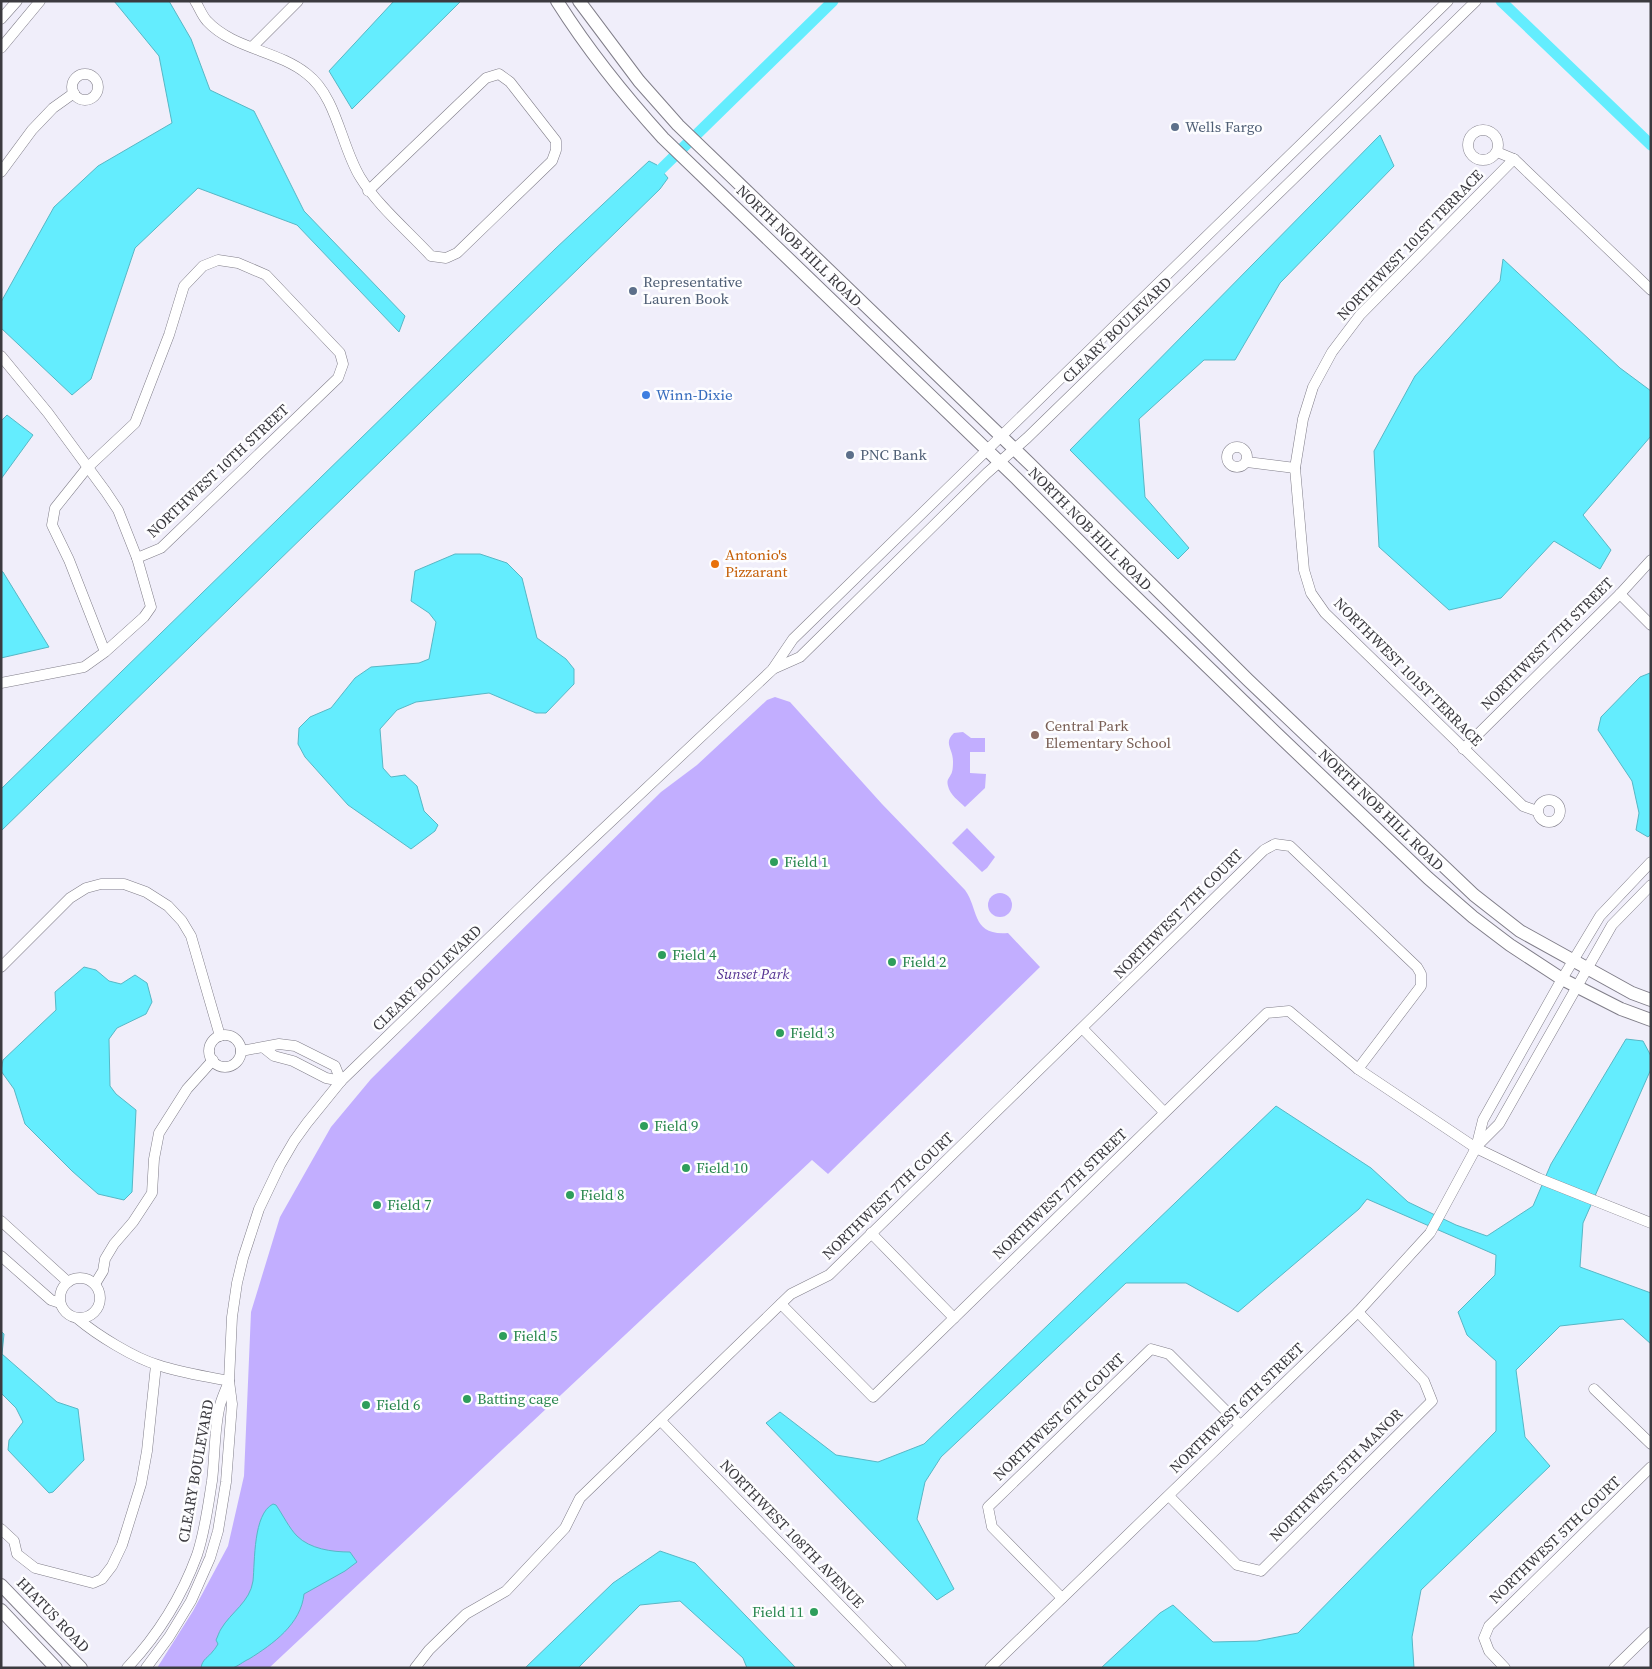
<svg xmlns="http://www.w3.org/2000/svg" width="1652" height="1669" viewBox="0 0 1652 1669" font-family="'Source Serif 4',serif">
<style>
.green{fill:#c2aeff}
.water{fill:#64edfe;stroke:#58b7c5}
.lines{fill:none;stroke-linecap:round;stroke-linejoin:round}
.canal{stroke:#64edfe;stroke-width:11}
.minor-casing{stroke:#807e89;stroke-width:11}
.major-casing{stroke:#807e89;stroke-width:14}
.minor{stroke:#fff;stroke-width:10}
.major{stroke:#fff;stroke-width:12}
.service-dot{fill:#5c6f8a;stroke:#fdfdff;stroke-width:2}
.shop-dot{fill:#3f7fe0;stroke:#fdfdff;stroke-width:2}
.food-dot{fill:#e8710a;stroke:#fdfdff;stroke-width:2}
.education-dot{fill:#8d6e63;stroke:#fdfdff;stroke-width:2}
.leisure-dot{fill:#2e9e5b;stroke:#fdfdff;stroke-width:2}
.labels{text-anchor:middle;stroke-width:5;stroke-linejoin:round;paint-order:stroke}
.service-label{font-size:15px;fill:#4e5e75;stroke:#fdfdff;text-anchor:start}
.street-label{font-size:15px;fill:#3b3a3f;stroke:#fdfdff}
.shop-label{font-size:15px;fill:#366cbe;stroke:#fdfdff;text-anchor:start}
.food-label{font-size:15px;fill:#c56008;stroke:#fdfdff;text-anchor:start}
.education-label{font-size:15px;fill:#785e54;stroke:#fdfdff;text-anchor:start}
.leisure-label{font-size:15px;fill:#27864d;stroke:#fdfdff;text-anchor:start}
.park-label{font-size:15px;font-style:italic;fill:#553393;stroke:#fdfdff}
</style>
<rect width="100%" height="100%" fill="#f0eefa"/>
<g class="green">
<path d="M 775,697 L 790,702 L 882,804 L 965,890 C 979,909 971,936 1008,933 L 1040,967 L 828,1174 L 812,1160 L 269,1668 L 157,1668 L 193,1611 L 228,1546 L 244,1476 L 251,1312 L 280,1217 L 331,1127 L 371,1079 L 661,792 L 697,765 L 767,700 Z"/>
<path d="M 963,732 L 971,738 L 985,738 L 985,752 L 970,752 L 970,773 L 986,774 L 985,788 L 965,807 C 959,801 950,795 948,786 C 946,779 950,778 952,772 C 953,769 953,764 953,761 C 953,749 943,743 954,733 Z"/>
<path d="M 967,828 L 995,857 L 987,868 L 982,872 L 952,843 Z"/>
<circle cx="1000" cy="905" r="12"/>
</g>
<g class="water">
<path d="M 114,1 L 169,1 L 191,39 L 210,90 L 254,111 L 304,211 L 405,316 L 399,332 L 297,225 L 198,188 L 135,248 L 91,379 L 72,395 L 1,328 L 1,302 L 54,207 L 98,166 L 172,123 L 159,56 Z"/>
<path d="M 394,1 L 461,1 L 352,109 L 329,71 Z"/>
<path d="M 1380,135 L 1394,166 L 1280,283 L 1235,360 L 1204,360 L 1139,419 L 1145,497 L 1189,548 L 1178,559 L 1070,450 Z"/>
<path d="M 649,161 L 657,165 L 668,178 L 660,189 L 1,831 L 1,789 L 555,249 Z"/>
<path d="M 1503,259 L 1620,368 L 1651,391 L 1651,436 L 1583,515 L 1611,550 L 1600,569 L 1554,541 L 1501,598 L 1449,610 L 1379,547 L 1374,451 L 1415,376 L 1500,281 Z"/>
<path d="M 7,415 L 33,435 L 1,479 L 1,421 Z"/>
<path d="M 455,554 L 480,554 L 507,563 L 522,578 L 537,638 L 566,659 L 574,669 L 574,684 L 546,713 L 536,713 L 489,693 L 416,702 L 397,710 L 380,729 L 383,768 L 391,777 L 405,775 L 417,786 L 424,811 L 438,825 L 435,831 L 411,849 L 348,805 L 305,757 L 298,744 L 299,728 L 310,717 L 331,708 L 355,678 L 371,667 L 419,663 L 429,659 L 436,622 L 429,613 L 411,601 L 415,571 Z"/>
<path d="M 1,571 L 3,572 L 49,647 L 1,658 Z"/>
<path d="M 1650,673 L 1651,834 L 1648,837 L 1636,830 L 1639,813 L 1632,781 L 1598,730 L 1601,717 L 1640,677 Z"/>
<path d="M 84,967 L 96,970 L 109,981 L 121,984 L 135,975 L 147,983 L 152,1002 L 146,1014 L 117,1028 L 109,1039 L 110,1086 L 116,1094 L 136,1110 L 132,1192 L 124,1200 L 98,1194 L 72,1171 L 25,1124 L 14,1089 L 1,1071 L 3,1060 L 56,1010 L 55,992 Z"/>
<path d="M 1626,1039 L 1643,1041 L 1651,1056 L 1651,1069 L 1583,1223 L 1580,1267 L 1651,1293 L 1651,1344 L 1623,1319 L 1560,1326 L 1516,1370 L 1525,1437 L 1550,1466 L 1421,1590 L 1412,1637 L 1414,1668 L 1101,1668 L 1160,1613 L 1173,1605 L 1213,1642 L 1257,1641 L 1298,1633 L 1496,1431 L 1496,1361 L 1467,1335 L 1458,1312 L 1495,1275 L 1496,1255 L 1367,1199 L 1359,1209 L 1238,1312 L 1186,1283 L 1126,1283 L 941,1457 L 925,1482 L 917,1519 L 954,1589 L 937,1600 L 766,1423 L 780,1412 L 836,1455 L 878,1462 L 924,1444 L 1276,1106 L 1371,1168 L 1408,1202 L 1456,1225 L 1487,1236 L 1533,1206 L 1551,1164 Z"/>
<path d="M 1,1331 L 4,1334 L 2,1354 L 57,1402 L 78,1409 L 84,1460 L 53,1492 L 49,1493 L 8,1450 L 9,1440 L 23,1422 L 16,1408 L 1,1393 Z"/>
<path d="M 273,1504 L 276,1505 C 283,1515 289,1528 297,1536 C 310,1549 332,1552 350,1552 L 357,1562 L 345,1571 L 304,1594 C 301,1624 273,1644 249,1659 C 244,1661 237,1667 232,1668 C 222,1669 211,1668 201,1668 C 202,1659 209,1657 213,1651 C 215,1649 216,1647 218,1644 L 216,1640 C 218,1636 219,1632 221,1629 C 231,1612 250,1602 253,1581 C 255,1561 253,1514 273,1504 Z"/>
<path d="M 660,1551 L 695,1563 L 796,1668 L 747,1668 L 743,1658 L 680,1601 L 640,1605 L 578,1668 L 525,1668 L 613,1583 Z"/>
</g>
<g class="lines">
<g class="canal">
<path d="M 1501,1 L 1651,145"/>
<path d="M 650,180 L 833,1"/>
</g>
<g class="minor-casing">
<g id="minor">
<path d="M 195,1 C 199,7 202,16 207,21 C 233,49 277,50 307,74 C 337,97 341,146 360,177 C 377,205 409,232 431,256 L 446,258 L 457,253 L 552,161 L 556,150 L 556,141 L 510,82 L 499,74 L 486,78 L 368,191"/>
<path d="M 1,19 L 17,1"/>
<path d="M 252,47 L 298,1"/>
<path d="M 1,48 L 40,1"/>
<circle cx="85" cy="87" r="13"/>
<circle cx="1483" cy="145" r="15"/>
<path d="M 1497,152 L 1514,159 L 1651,290"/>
<path d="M 1514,159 L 1360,315 L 1332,352 L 1313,387 L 1303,419 L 1295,468 L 1304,570 L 1311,593 L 1325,613 L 1523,806 L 1537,811"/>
<path d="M 1,172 L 32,130 L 53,108 L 74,93"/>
<path d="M 1,356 L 48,413 L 106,492 L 118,510 L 137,558"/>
<circle cx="1237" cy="457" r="10"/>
<path d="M 1247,462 L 1295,468"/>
<path d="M 1620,594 L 1651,625"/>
<path d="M 773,669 L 800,657 L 987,473 L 1027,438 L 1476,1"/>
<path d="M 1,683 L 84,667 L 105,652 L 144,617 L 151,607 L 137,558 L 161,548 L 338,378 L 343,364 L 340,353 L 266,275 L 238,263 L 218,260 L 203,266 L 184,286 L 169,335 L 135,423 L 87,468 L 55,508 L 52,525 L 69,560 L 105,652"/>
<path d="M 1463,749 L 1620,594 L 1651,560"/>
<circle cx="1549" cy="811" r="11"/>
<path d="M 1,967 L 70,898 L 86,888 L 101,884 L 124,884 L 146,892 L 168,906 L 182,921 L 191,936 L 220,1036"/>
<path d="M 1083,1029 L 1164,1112"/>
<circle cx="225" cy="1051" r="16"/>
<path d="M 264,1048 L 274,1056 L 293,1061 L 326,1078 L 341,1081"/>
<path d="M 241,1051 L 279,1044 L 295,1046 L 335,1066 L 341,1081"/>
<path d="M 1476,1147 L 1499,1124 L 1612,925 L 1651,885"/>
<path d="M 1,1221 L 68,1282"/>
<path d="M 871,1233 L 954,1318"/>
<path d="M 1,1256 L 51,1300 L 60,1303"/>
<circle cx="80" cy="1298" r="20"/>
<path d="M 95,1284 L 103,1271 L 105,1259 L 114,1244 L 133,1222 L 152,1193 L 154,1159 L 159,1133 L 187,1089 L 213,1060"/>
<path d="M 781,1304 L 873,1397 L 1267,1013 L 1289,1011 L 1358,1069 L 1476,1148 L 1538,1178 L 1651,1223"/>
<path d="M 78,1319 C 97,1335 134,1358 158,1365 C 181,1373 205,1376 229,1381"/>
<path d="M 1594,1389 L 1651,1444"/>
<path d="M 661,1421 L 901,1668"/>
<path d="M 1169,1496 L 1237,1565 L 1261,1571 L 1432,1401 L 1424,1381 L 1358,1312"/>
<path d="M 1,1529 L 14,1541 L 17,1554 L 35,1568 L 93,1583 L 102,1579 L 112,1566 L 122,1545 L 141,1484 L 147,1451 L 156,1365"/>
<path d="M 1062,1598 L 992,1527 L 988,1507 L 1151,1349 L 1169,1354 L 1240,1425"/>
<path d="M 127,1668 C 157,1636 182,1596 197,1555 C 205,1531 208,1506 212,1481 C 215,1456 214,1429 220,1405 C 222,1398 225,1391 228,1384"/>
<path d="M 146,1668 L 169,1637 L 191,1601 L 210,1558 L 218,1531 L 226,1482 L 232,1404 L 229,1381 L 232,1317 L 237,1283 L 243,1258 L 259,1209 L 280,1165 L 294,1141 L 307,1123 L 341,1081 L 552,877 L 772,670 L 793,639 L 1448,1"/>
<path d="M 415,1668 L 429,1650 L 466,1614 L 506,1591 L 565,1528 L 580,1498 L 791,1294 L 829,1275 L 1264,850 L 1275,844 L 1290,846 L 1417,967 L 1421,974 L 1421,986 L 1358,1069"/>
<path d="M 990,1668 L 1358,1312 L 1430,1233 L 1476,1148 L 1483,1120 L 1562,979 L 1600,916 L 1651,862"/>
<path d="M 1505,1668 L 1489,1651 L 1484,1638 L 1489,1626 L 1651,1467"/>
<path d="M 1614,1668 L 1651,1632"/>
</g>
</g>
<g class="major-casing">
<g id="major">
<path d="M 557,1 C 588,50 624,95 663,138 L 1016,478 L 1115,577 L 1275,732 L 1428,878 L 1473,917 L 1510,945 L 1562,979 L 1621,1009 L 1651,1020"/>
<path d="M 579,1 L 639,81 L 678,125 L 1031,465 L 1248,680 L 1474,895 L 1520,931 L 1632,993 L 1651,1000"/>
<path d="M 1,1585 L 81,1668"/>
<path d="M 1,1610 L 56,1668"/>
</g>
</g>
<use href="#minor" class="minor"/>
<use href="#major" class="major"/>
</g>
<g class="service-dot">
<circle cx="1175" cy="127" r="5"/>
<circle cx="633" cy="291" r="5"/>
<circle cx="850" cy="455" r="5"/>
</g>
<circle class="shop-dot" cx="646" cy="395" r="5"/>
<circle class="food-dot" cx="715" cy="564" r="5"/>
<circle class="education-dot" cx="1035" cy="735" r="5"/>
<g class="leisure-dot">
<circle cx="774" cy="862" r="5"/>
<circle cx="662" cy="955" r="5"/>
<circle cx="892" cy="962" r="5"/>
<circle cx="780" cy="1033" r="5"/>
<circle cx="644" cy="1126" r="5"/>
<circle cx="686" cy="1168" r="5"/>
<circle cx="570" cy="1195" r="5"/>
<circle cx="377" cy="1205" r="5"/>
<circle cx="503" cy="1336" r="5"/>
<circle cx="467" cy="1399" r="5"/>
<circle cx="366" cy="1405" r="5"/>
<circle cx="814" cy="1612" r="5"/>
</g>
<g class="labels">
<g class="service-label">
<text x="1185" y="132">Wells Fargo</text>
<text x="643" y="287">Representative<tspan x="643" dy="17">Lauren Book</tspan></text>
<text x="860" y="460">PNC Bank</text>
</g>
<g class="street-label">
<text transform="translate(1410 245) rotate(-46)" y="5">NORTHWEST 101ST TERRACE</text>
<text transform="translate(799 246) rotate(44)" y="5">NORTH NOB HILL ROAD</text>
<text transform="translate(1117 330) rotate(-44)" y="5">CLEARY BOULEVARD</text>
<text transform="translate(218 471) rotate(-43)" y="5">NORTHWEST 10TH STREET</text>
<text transform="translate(1090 529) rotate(45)" y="5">NORTH NOB HILL ROAD</text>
<text transform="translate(1547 644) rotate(-45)" y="5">NORTHWEST 7TH STREET</text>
<text transform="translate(1408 672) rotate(45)" y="5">NORTHWEST 101ST TERRACE</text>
<text transform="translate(1381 810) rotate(44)" y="5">NORTH NOB HILL ROAD</text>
<text transform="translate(1178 914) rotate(-45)" y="5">NORTHWEST 7TH COURT</text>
<text transform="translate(427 978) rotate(-44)" y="5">CLEARY BOULEVARD</text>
<text transform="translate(1060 1194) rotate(-44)" y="5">NORTHWEST 7TH STREET</text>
<text transform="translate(888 1196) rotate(-44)" y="5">NORTHWEST 7TH COURT</text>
<text transform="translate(1237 1408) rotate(-44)" y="5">NORTHWEST 6TH STREET</text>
<text transform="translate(1059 1417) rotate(-44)" y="5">NORTHWEST 6TH COURT</text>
<text transform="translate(196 1471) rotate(-80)" y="5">CLEARY BOULEVARD</text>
<text transform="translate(1336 1475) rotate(-45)" y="5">NORTHWEST 5TH MANOR</text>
<text transform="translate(792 1534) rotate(46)" y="5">NORTHWEST 108TH AVENUE</text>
<text transform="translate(1555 1540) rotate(-44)" y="5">NORTHWEST 5TH COURT</text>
<text transform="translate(53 1615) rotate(46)" y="5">HIATUS ROAD</text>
</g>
<g class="shop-label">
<text x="656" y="400">Winn-Dixie</text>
</g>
<g class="food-label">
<text x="725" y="560">Antonio's<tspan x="725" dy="17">Pizzarant</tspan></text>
</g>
<g class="education-label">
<text x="1045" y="731">Central Park<tspan x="1045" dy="17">Elementary School</tspan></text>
</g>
<g class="leisure-label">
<text x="784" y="867">Field 1</text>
<text x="672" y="960">Field 4</text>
<text x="902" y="967">Field 2</text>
<text x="790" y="1038">Field 3</text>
<text x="654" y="1131">Field 9</text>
<text x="696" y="1173">Field 10</text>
<text x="580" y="1200">Field 8</text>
<text x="387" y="1210">Field 7</text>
<text x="513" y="1341">Field 5</text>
<text x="477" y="1404">Batting cage</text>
<text x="376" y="1410">Field 6</text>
<text x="804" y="1617" text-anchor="end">Field 11</text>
</g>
<g class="park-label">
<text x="753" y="979">Sunset Park</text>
</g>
</g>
<rect width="1652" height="1669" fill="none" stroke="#3b3a3f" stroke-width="5"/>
</svg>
